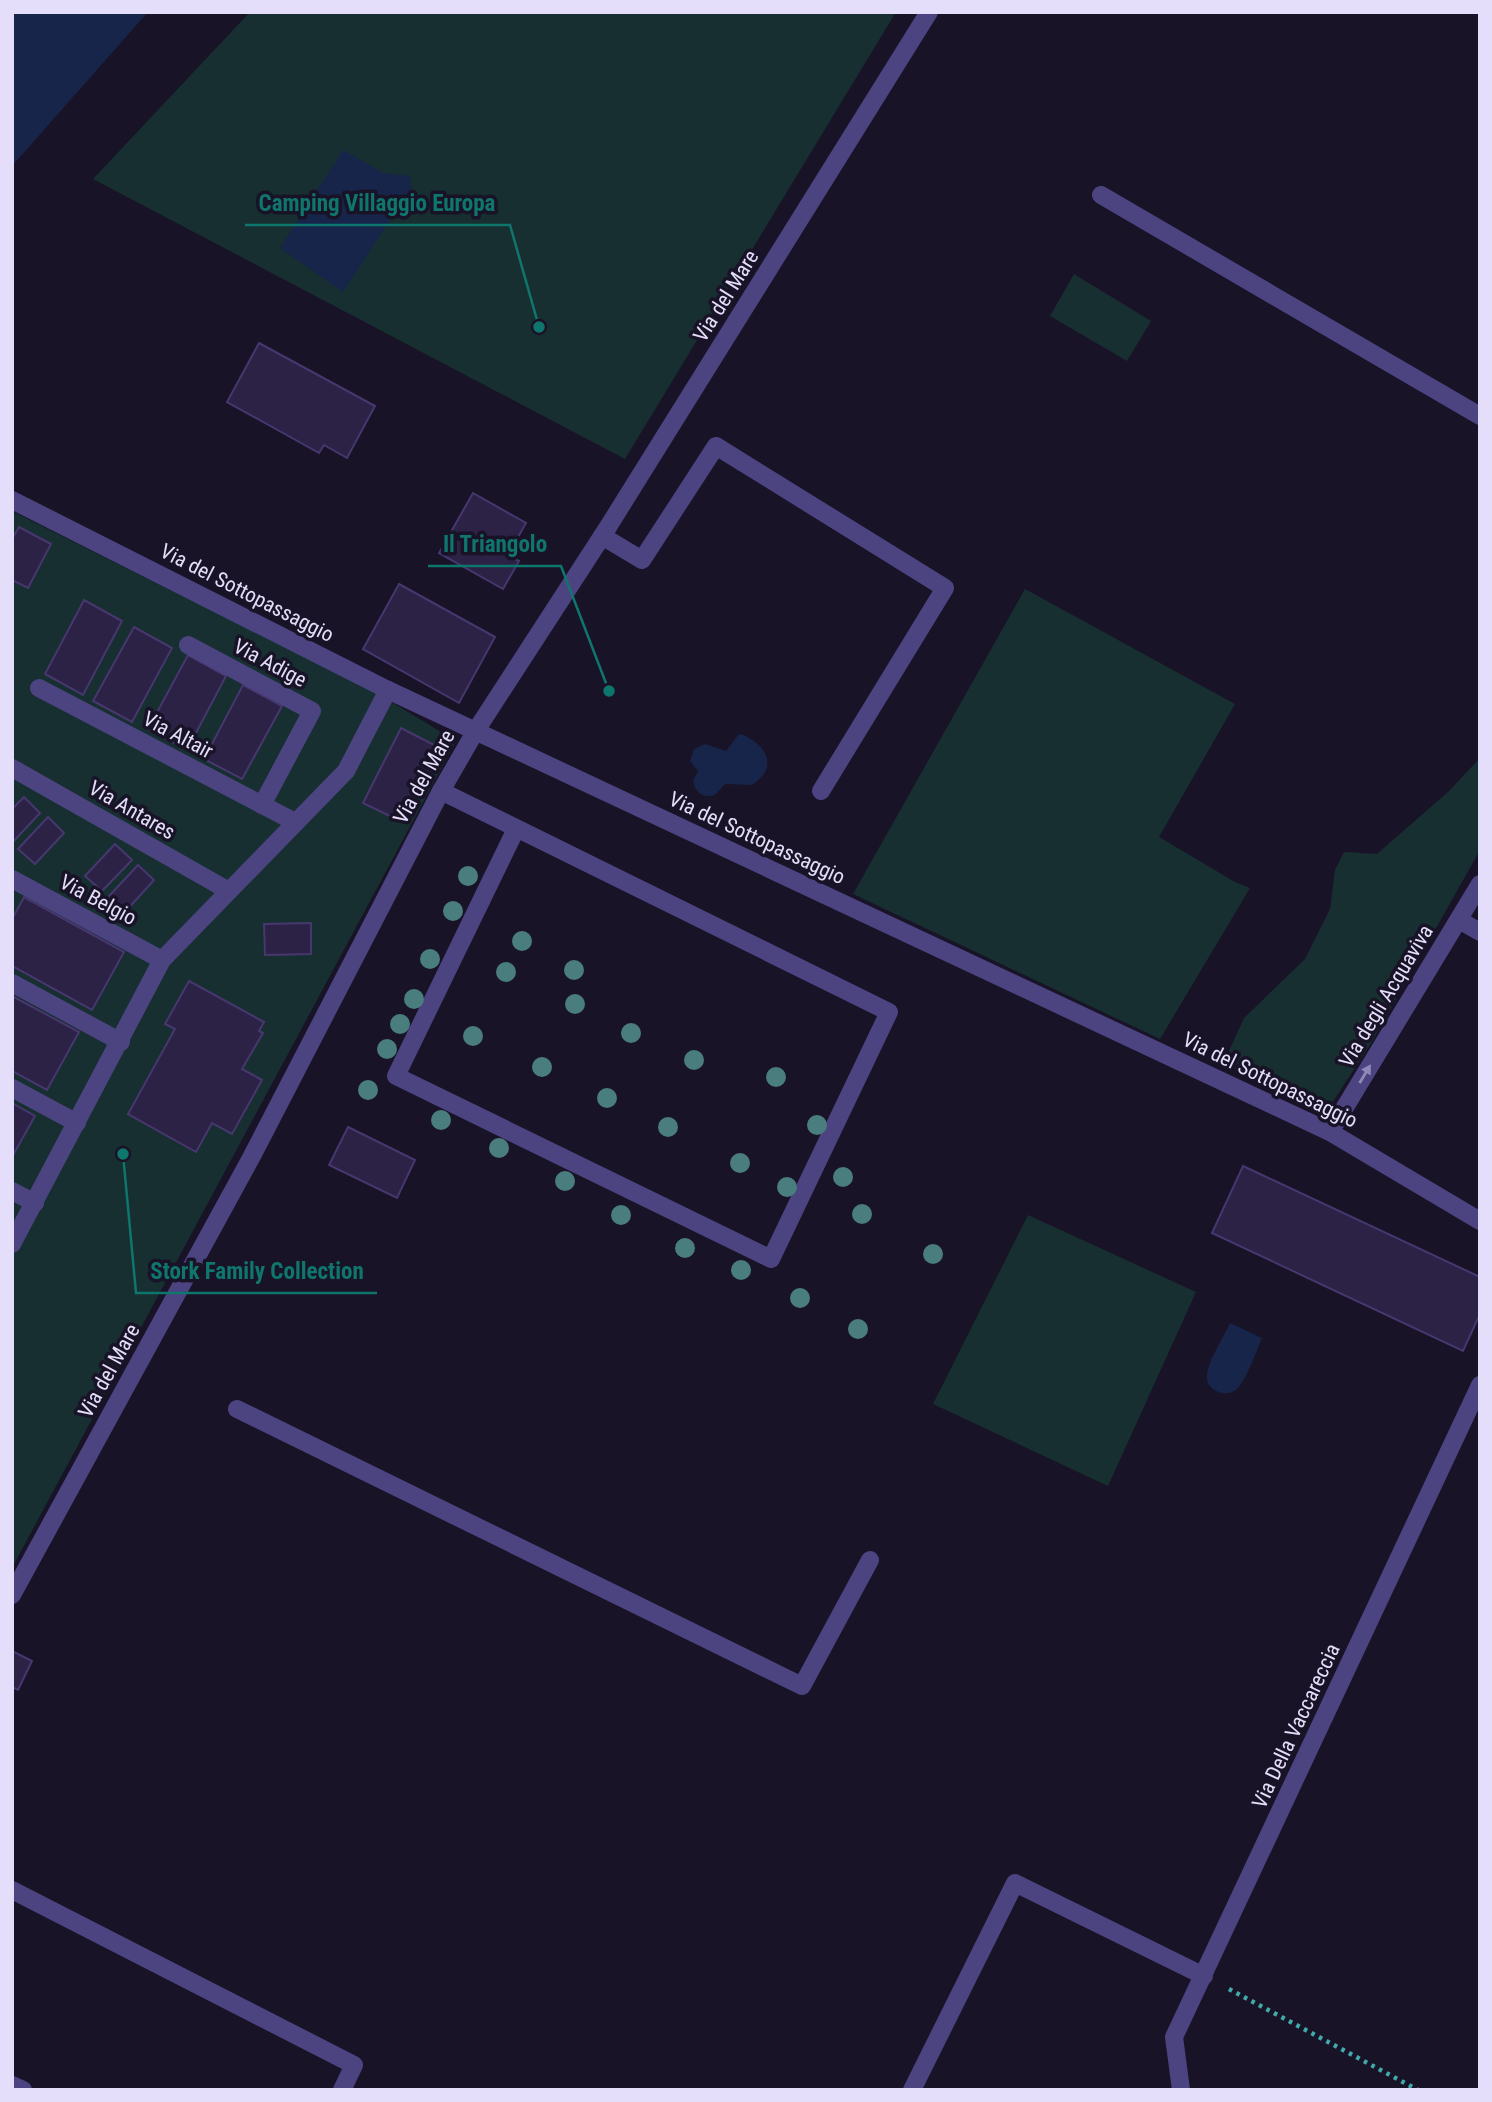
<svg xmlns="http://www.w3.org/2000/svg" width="1492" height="2102" viewBox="0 0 1492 2102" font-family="'Roboto Condensed',sans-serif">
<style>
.green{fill:#172f31}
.water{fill:#162549}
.building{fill:#2c2246;stroke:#47376f;stroke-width:2}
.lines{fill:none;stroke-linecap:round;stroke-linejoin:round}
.path{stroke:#40aaad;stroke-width:4.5;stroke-dasharray:3.5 5;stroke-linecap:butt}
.minor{stroke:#4c4481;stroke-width:18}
.tree{fill:#4a7d7d}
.oneway{fill:#9089b8}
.labels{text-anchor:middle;stroke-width:7;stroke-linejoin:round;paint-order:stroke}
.street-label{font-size:21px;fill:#e4defb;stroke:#191327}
.leader{fill:none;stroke:#0f766e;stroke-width:2.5}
.callout-dot{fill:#0f766e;stroke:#191327;stroke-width:2.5}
.callout-label{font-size:23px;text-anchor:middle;font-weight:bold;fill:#0f766e;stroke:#191327;stroke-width:7;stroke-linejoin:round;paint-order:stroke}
</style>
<rect width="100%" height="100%" fill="#191327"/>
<g class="green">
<path d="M 250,12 L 896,12 L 625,459 L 93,179 Z"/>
<path d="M 1074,274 L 1151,321 L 1127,361 L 1050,316 Z"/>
<path d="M 12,511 L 385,698 L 456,741 L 12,1568 Z"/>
<path d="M 1025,589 L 1235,704 L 1159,837 L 1235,882 L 1250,888 L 1160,1039 L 853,894 Z"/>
<path d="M 1480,758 L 1480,850 L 1373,1040 L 1327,1111 L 1223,1064 L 1244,1018 L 1305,959 L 1330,909 L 1335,870 L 1344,852 L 1377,854 L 1449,791 Z"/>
<path d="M 1028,1215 L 1196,1292 L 1108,1486 L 933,1404 Z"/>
</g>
<g class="water">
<path d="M 12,12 L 148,12 L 12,166 Z"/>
<path d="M 343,150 L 383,173 L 409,176 L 414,200 L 394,214 L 343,292 L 280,248 Z"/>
<path d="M 739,734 C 746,735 749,738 755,742 C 773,756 771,773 752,785 L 725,784 L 715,795 C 703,798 696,794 693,781 L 698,771 L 690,761 L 694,749 L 705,744 L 726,751 Z"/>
<path d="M 1230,1323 L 1262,1338 C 1256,1352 1247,1378 1238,1388 C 1227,1400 1204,1390 1207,1374 C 1209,1359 1224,1337 1230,1323 Z"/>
</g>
<g class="building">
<path d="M 259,343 L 375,406 L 347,458 L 324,445 L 319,453 L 227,402 Z"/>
<path d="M 473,493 L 526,523 L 508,555 L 519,561 L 503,589 L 439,553 Z"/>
<path d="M 19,527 L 51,544 L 28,588 L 12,580 L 12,539 Z"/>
<path d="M 399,584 L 495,637 L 459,703 L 363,649 Z"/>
<path d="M 84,600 L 122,621 L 83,695 L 45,674 Z"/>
<path d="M 134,627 L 172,648 L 132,722 L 93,701 Z"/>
<path d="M 188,655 L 226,676 L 187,750 L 148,729 Z"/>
<path d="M 243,685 L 282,706 L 242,779 L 204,759 Z"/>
<path d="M 401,728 L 440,748 L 402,822 L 363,803 Z"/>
<path d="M 24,797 L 40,813 L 12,843 L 12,809 Z"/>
<path d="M 48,817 L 64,833 L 35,864 L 18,849 Z"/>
<path d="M 115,844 L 132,860 L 102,891 L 85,876 Z"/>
<path d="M 138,865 L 154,880 L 125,912 L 109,896 Z"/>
<path d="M 24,897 L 124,952 L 92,1010 L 12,966 L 12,919 Z"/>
<path d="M 311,923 L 311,954 L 265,955 L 264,924 Z"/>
<path d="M 189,981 L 264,1022 L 259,1031 L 263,1033 L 242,1069 L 262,1080 L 232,1134 L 212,1123 L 196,1152 L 128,1114 L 175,1029 L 165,1024 Z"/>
<path d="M 12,996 L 79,1032 L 47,1090 L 12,1071 Z"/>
<path d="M 12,1103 L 35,1116 L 12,1157 Z"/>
<path d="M 348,1127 L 415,1160 L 397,1198 L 329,1165 Z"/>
<path d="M 1243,1166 L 1480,1277 L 1480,1314 L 1463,1351 L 1212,1233 Z"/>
<path d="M 12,1651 L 32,1661 L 18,1690 L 12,1687 Z"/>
</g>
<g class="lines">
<path class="path" d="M 1229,1989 L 1418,2090"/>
<g class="minor">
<path d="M 1101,195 L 1480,416"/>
<path d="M 12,500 L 388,690 L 1330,1132 L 1480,1221"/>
<path d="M 602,536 L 642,560 L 716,446 L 945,588 L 821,791"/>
<path d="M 188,645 L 312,711 L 262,805"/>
<path d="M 39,688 L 295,822"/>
<path d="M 12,768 L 229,891"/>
<path d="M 441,791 L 889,1012 L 771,1259 L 396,1076 L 516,829"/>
<path d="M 12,879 L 162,960"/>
<path d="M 1459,920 L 1480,932"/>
<path d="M 12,983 L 121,1042"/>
<path d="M 12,1088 L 77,1123"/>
<path d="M 1330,1132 L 1480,884"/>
<path d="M 12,1191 L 35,1203"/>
<path d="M 12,1244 L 162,960 L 346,771 L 388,690"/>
<path d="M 237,1409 L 802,1686 L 870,1560"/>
<path d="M 12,1595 L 252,1156 L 441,791 L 475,732 L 608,527 L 929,12"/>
<path d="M 12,1890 L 354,2065 L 342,2090"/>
<path d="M 12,2085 L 23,2090"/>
<path d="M 912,2090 L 1015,1883 L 1204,1976"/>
<path d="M 1181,2090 L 1174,2037 L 1480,1385"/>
</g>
</g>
<g class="tree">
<circle cx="468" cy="876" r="10"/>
<circle cx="453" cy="911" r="10"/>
<circle cx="522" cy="941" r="10"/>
<circle cx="430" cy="959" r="10"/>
<circle cx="574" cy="970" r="10"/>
<circle cx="506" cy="972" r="10"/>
<circle cx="414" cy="999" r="10"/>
<circle cx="575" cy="1004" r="10"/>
<circle cx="400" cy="1024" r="10"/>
<circle cx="631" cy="1033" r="10"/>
<circle cx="473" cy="1036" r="10"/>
<circle cx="387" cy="1049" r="10"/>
<circle cx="694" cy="1060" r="10"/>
<circle cx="542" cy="1067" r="10"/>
<circle cx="776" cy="1077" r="10"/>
<circle cx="368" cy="1090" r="10"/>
<circle cx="607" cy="1098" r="10"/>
<circle cx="441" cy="1120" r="10"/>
<circle cx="817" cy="1125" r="10"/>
<circle cx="668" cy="1127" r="10"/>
<circle cx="499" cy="1148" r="10"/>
<circle cx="740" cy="1163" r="10"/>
<circle cx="843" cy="1177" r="10"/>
<circle cx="565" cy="1181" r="10"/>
<circle cx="787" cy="1187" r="10"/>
<circle cx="862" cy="1214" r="10"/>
<circle cx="621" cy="1215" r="10"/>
<circle cx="685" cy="1248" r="10"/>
<circle cx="933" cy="1254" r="10"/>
<circle cx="741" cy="1270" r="10"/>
<circle cx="800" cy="1298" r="10"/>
<circle cx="858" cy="1329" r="10"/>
</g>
<defs><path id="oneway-solid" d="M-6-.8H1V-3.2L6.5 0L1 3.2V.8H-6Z" transform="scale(1.75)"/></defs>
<use class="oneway" href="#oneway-solid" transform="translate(1365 1074) rotate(-59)"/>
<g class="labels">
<g class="street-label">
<text transform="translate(726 296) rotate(-58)" y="7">Via del Mare</text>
<text transform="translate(247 593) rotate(27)" y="7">Via del Sottopassaggio</text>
<text transform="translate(270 663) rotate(28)" y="7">Via Adige</text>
<text transform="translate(178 735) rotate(28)" y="7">Via Altair</text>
<text transform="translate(424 777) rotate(-61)" y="7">Via del Mare</text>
<text transform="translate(132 810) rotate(30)" y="7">Via Antares</text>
<text transform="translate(757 838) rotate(25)" y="7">Via del Sottopassaggio</text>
<text transform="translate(98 900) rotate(28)" y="7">Via Belgio</text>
<text transform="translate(1386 996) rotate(-59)" y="7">Via degli Acquaviva</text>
<text transform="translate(1270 1080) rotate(26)" y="7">Via del Sottopassaggio</text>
<text transform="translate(109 1371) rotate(-61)" y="7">Via del Mare</text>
<text transform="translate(1296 1726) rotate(-65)" y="7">Via Della Vaccareccia</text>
</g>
</g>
<path class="leader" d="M539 327L510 225H245M609 691L561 566H428M123 1154L136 1293H377"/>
<g class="callout-dot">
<circle cx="539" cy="327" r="7"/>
<circle cx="609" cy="691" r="7"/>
<circle cx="123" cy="1154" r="7"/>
</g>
<g class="callout-label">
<text x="377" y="211">Camping Villaggio Europa</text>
<text x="495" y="552">Il Triangolo</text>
<text x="257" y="1279">Stork Family Collection</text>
</g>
<rect width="1492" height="2102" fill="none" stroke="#e4defb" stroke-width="28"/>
</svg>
